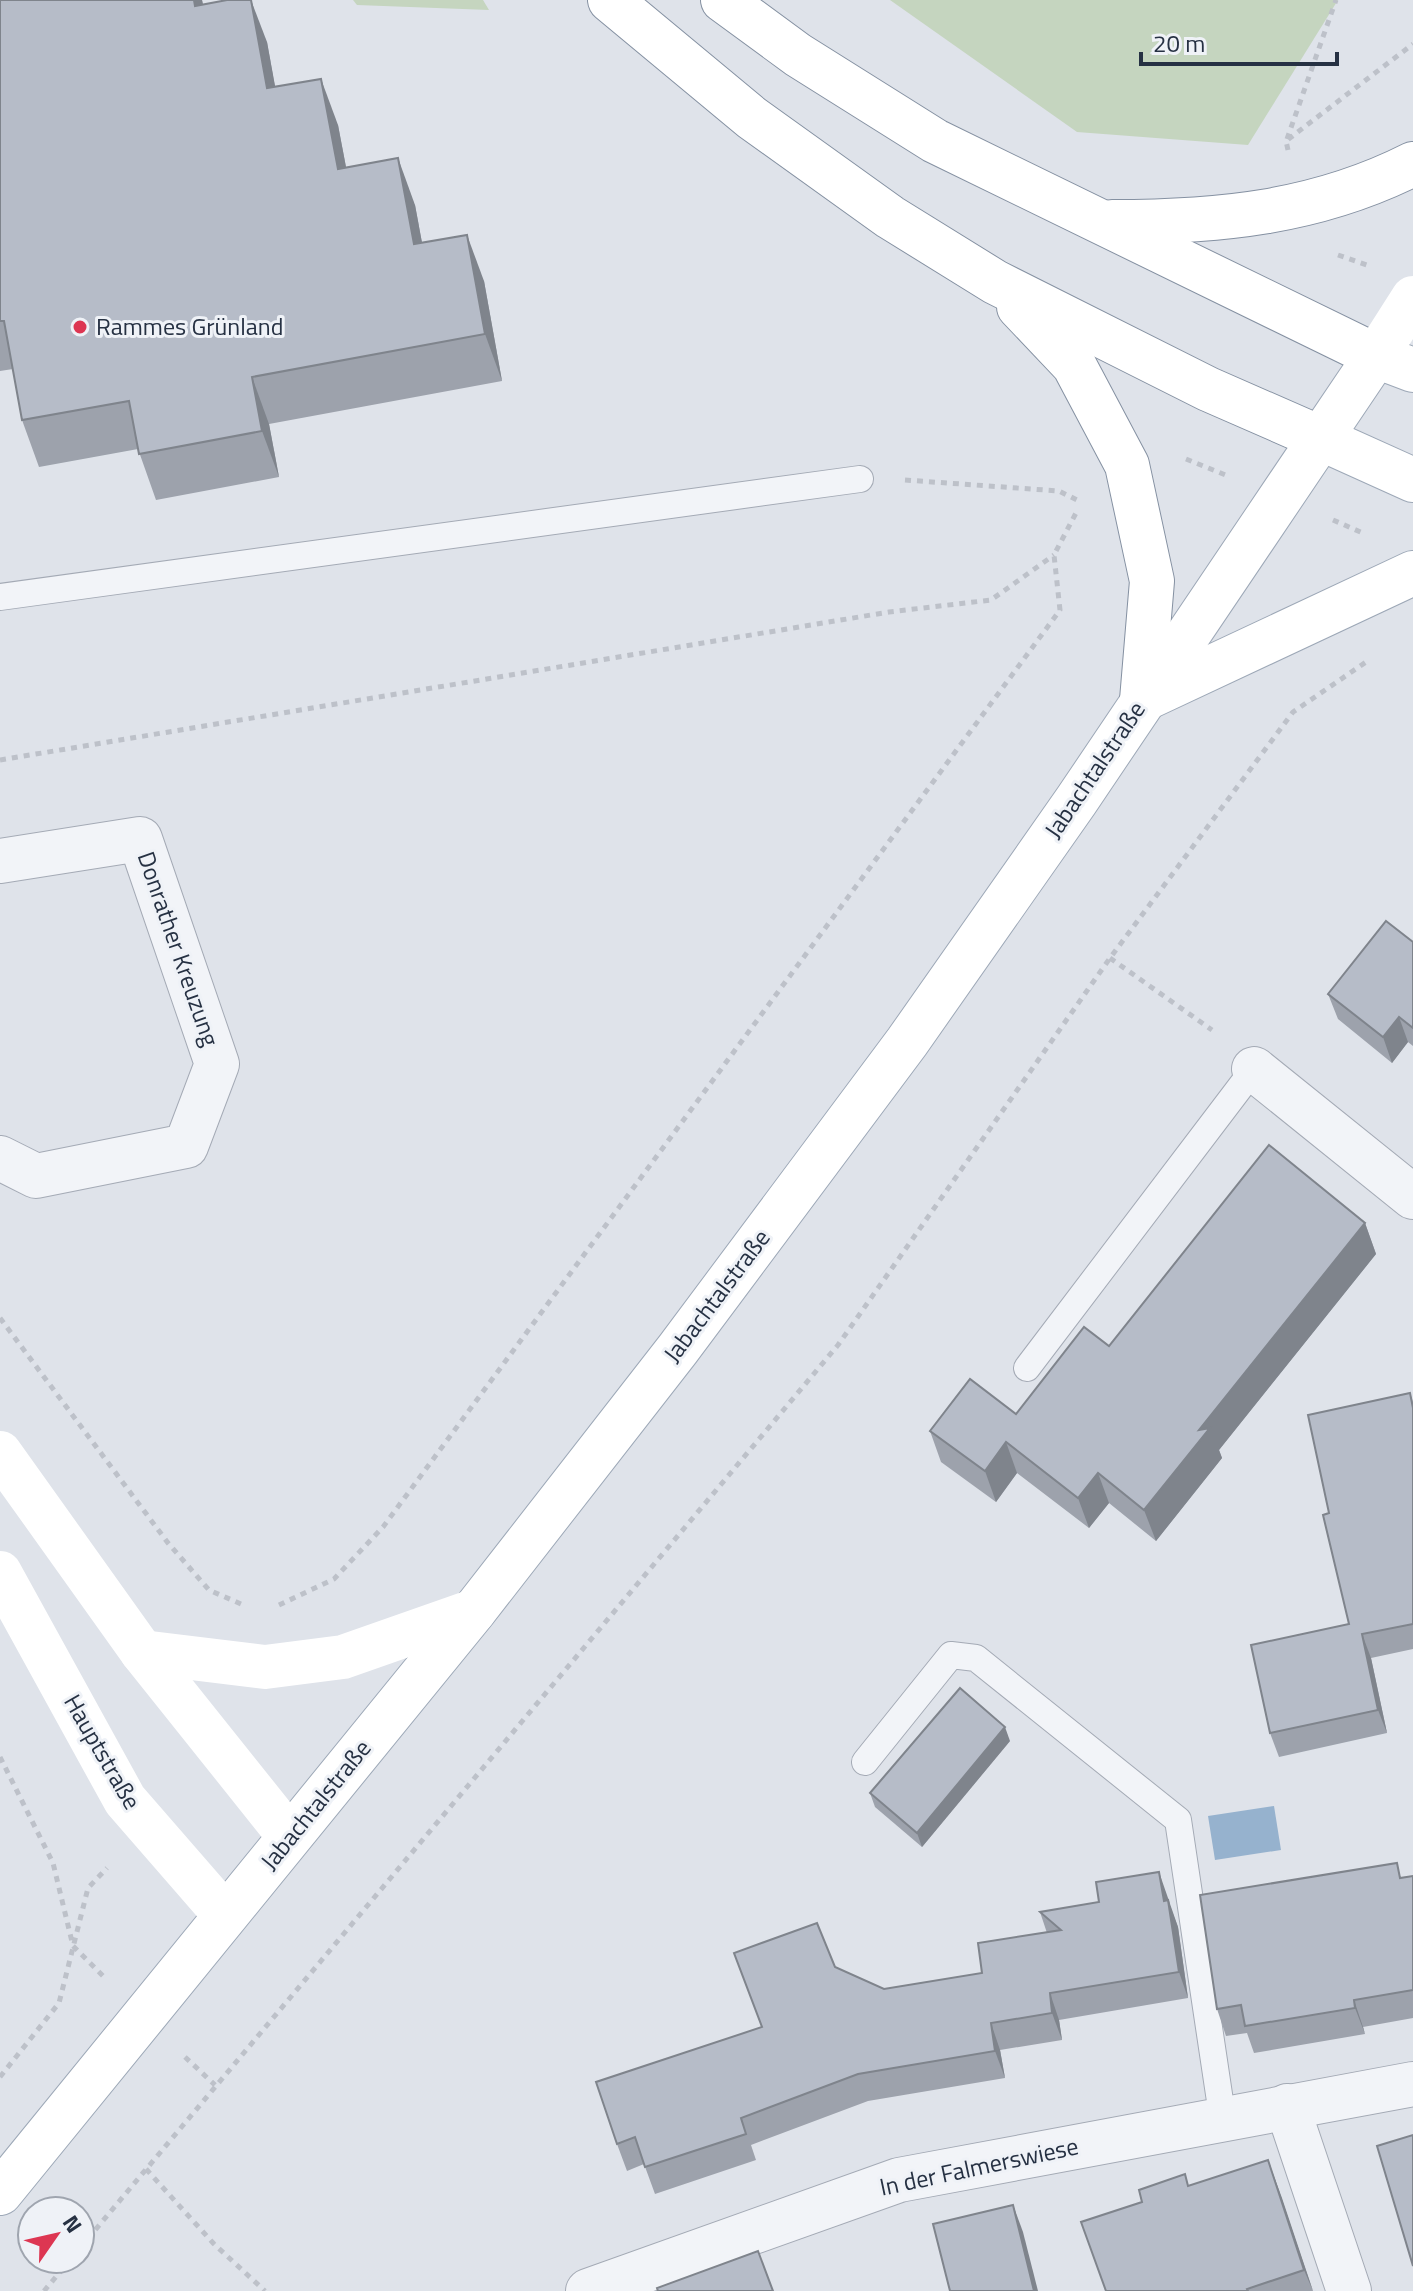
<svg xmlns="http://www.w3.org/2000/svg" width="1413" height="2291" viewBox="0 0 1413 2291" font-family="'Titillium Web',sans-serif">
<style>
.green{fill:#c5d5bf}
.water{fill:#96b2ce}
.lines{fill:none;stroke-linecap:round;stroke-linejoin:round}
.lane-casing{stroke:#a4aab5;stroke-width:28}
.street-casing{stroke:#a4aab5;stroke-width:46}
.primary-casing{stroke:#9da8b7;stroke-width:46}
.highway-casing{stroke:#8591a2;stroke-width:46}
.path{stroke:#bdc1c9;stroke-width:5;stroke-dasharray:6 6;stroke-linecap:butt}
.lane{stroke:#f2f4f8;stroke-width:26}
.street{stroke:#f2f4f8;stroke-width:44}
.secondary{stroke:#fff;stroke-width:44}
.primary{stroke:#fff;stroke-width:44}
.highway{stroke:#fff;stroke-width:44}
.wall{fill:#9da2ac}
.shaded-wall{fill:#7f848c}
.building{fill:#b6bcc8;stroke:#7f848c;stroke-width:2}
.poi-dot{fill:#dd3652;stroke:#eff2f7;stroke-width:3}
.labels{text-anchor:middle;stroke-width:6;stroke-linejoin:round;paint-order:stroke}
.poi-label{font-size:24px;fill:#263143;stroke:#eff2f7;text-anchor:start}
.street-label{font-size:24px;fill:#263143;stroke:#eff2f7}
</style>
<rect width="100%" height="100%" fill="#dfe3ea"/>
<g class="green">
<path d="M 353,0 L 483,0 L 489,10 L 357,5 Z"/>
<path d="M 890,0 L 1338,0 L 1248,145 L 1077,132 Z"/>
</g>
<path class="water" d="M 1274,1806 L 1281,1850 L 1215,1860 L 1208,1816 Z"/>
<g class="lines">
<g class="lane-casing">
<g id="lane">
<path d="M 0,597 L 860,479"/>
<path d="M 1027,1368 L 1254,1069"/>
<path d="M 865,1762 L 951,1655 L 976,1658 L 1178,1820 L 1223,2121"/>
</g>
</g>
<g class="street-casing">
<g id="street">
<path d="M 0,861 L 140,839 L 217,1064 L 186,1146 L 36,1176 L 0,1158"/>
<path d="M 1254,1069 L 1413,1197"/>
<path d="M 1287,2106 L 1349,2291"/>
<path d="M 588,2291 L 899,2180 L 1413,2084"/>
</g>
</g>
<g class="primary-casing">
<g id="primary">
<path d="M 1320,438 L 1413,480"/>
<path d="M 1144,699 L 1413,573"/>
<path d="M 0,2193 L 474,1611 L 678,1349 L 907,1042 L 1076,801 L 1376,356 L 1413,370"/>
</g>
</g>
<g class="highway-casing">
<g id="highway">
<path d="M 610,0 L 752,118 L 890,217 L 995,282 L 1208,389 L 1320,438"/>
<path d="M 723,0 L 798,55 L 935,141 L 1376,356"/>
<path d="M 1112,222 C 1218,222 1316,213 1413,164"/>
<path d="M 1019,307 L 1074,365 L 1127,465 L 1152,581 L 1142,700"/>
</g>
</g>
<g class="path">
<path d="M 1287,139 L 1336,0"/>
<path d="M 1288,150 L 1286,141 L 1413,44"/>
<path d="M 1338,255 L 1367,265"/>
<path d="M 1186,459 L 1228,476"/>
<path d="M 905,480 L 1059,491 L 1077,500"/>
<path d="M 1333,520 L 1365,534"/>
<path d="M 0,760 L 889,612 L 991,600 L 1054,555"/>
<path d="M 1110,958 L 1212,1030"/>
<path d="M 0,1318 L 168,1543 L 209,1590 L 241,1604"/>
<path d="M 279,1605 L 334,1579 L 383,1527 L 1060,610 L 1054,555 L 1077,511"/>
<path d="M 0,1757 L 53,1863 L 73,1946 L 104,1977"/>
<path d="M 185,2057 L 215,2085"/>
<path d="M 0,2077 L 59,2003 L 88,1888 L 107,1868"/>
<path d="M 146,2169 L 214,2244 L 265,2291"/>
<path d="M 80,2248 L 838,1345 L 1110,958 L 1293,712 L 1366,662"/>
<path d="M 44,2291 L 71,2259"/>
</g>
<use href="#lane" class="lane"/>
<use href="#street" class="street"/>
<g class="secondary">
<path d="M 1376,356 L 1413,298"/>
<path d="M 0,1453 L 142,1652 L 289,1836"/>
<path d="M 0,1573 L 125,1800 L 225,1915"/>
<path d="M 142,1652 L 265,1667 L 343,1657 L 474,1611"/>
</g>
<use href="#primary" class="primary"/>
<use href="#highway" class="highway"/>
</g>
<g class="wall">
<path d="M 0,0 L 202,0 L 203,4 L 267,42 L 275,87 L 338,125 L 346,167 L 415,205 L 422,243 L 484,281 L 502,381 L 269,424 L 279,477 L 156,500 L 138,449 L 39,467 L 22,420 L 13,369 L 0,371 Z"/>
<path d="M 1413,942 L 1413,1046 L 1408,1042 L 1392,1063 L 1338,1019 L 1328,994 Z"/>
<path d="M 1365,1223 L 1376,1254 L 1219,1450 L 1222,1458 L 1156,1541 L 1109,1503 L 1089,1528 L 1017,1473 L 996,1502 L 941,1462 L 930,1431 L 1016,1414 L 1109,1346 Z"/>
<path d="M 1410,1393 L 1413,1402 L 1413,1649 L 1371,1658 L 1387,1733 L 1279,1757 L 1270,1733 L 1349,1624 L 1329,1513 Z"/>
<path d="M 1010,1741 L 922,1847 L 875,1807 L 870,1793 Z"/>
<path d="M 1413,1876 L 1413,2018 L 1363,2027 L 1365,2034 L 1254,2053 L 1247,2033 L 1226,2036 L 1217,2009 L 1403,1878 Z"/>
<path d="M 1169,1899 L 1170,1906 L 1178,1927 L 1188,1998 L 1059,2020 L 1062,2040 L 1000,2050 L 1005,2078 L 868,2101 L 751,2145 L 756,2160 L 655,2194 L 644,2164 L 627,2171 L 617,2144 L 835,1967 L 884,1989 L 982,1973 L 1047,1933 L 1040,1912 Z"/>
<path d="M 1268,2160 L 1313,2291 L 1106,2291 L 1142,2202 Z"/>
</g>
<g class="shaded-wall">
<path d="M 194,0 L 202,0 L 212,52 L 195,6 Z"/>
<path d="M 251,0 L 267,42 L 284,135 L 267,88 Z"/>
<path d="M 321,79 L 338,125 L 355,215 L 338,169 Z"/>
<path d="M 398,158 L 415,205 L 431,291 L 414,244 Z"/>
<path d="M 467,235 L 484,281 L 502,381 L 485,334 Z"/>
<path d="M 252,377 L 269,424 L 279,477 L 262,431 Z"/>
<path d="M 1399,1017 L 1408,1042 L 1392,1063 L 1383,1037 Z"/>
<path d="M 1365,1223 L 1376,1254 L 1219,1450 L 1222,1458 L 1156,1541 L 1144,1510 L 1199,1430 Z"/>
<path d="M 1006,1442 L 1017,1473 L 996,1502 L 985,1471 Z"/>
<path d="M 1098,1473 L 1109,1503 L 1089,1528 L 1078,1498 Z"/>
<path d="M 1362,1634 L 1371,1658 L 1387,1733 L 1378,1710 Z"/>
<path d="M 1005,1727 L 1010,1741 L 922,1847 L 917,1833 Z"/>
<path d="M 1159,1872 L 1178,1927 L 1188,1998 L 1179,1972 L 1164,1901 Z"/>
<path d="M 1050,1993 L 1059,2020 L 1062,2040 L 1052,2013 Z"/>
<path d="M 1354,2000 L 1363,2027 L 1365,2034 L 1355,2008 Z"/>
<path d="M 991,2023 L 1000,2050 L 1005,2078 L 995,2051 Z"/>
<path d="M 1268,2160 L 1282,2198 L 1313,2291 L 1304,2270 Z"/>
<path d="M 1013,2205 L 1023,2232 L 1038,2291 L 1034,2291 Z"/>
</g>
<g class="building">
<path d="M 0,0 L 194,0 L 195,6 L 227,0 L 251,0 L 267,88 L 321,79 L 338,169 L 398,158 L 414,244 L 467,235 L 485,334 L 252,377 L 262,431 L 139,454 L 129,401 L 22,420 L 4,321 L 0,321 Z"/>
<path d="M 1386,921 L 1413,942 L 1413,1028 L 1399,1017 L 1383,1037 L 1328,994 Z"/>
<path d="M 1269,1145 L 1365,1223 L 1199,1430 L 1210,1428 L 1144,1510 L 1098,1473 L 1078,1498 L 1006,1442 L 985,1471 L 930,1431 L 970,1379 L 1016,1414 L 1084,1327 L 1109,1346 Z"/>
<path d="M 1410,1393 L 1413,1408 L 1413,1624 L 1362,1634 L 1378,1710 L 1270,1733 L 1251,1645 L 1349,1624 L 1323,1515 L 1329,1513 L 1308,1415 Z"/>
<path d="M 960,1688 L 1005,1727 L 917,1833 L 870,1793 Z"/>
<path d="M 1397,1863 L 1400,1878 L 1413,1876 L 1413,1990 L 1354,2000 L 1355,2008 L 1245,2026 L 1241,2005 L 1217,2009 L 1200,1895 Z"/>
<path d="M 1159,1872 L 1164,1901 L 1168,1900 L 1179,1972 L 1050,1993 L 1052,2013 L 991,2023 L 995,2051 L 858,2074 L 741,2118 L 746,2134 L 645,2167 L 635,2137 L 617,2144 L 596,2082 L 762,2027 L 734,1953 L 817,1923 L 835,1967 L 884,1989 L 982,1973 L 978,1943 L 1061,1930 L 1040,1912 L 1099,1902 L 1096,1882 Z"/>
<path d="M 1413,2135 L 1413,2266 L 1377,2146 Z"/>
<path d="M 1268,2160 L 1304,2270 L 1247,2289 L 1248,2291 L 1106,2291 L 1081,2222 L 1142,2202 L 1139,2190 L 1185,2174 L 1188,2186 Z"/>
<path d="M 1013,2205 L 1034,2291 L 950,2291 L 933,2224 Z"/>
<path d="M 758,2251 L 773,2291 L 658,2291 L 657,2288 Z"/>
</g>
<circle class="poi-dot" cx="80" cy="327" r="8"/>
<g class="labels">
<g class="poi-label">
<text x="96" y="335">Rammes Grünland</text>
</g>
<g class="street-label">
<text transform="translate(1095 770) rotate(-56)" y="8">Jabachtalstraße</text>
<text transform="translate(178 949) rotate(71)" y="8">Donrather Kreuzung</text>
<text transform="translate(717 1296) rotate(-53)" y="8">Jabachtalstraße</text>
<text transform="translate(102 1752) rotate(60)" y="8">Hauptstraße</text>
<text transform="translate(316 1805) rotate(-51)" y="8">Jabachtalstraße</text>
<text transform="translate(979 2167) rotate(-12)" y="8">In der Falmerswiese</text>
</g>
</g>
<g transform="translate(56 2235) rotate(56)"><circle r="38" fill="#eff2f7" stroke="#9fa5af" stroke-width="2"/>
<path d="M0-6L14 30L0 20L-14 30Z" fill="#dd3652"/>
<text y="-12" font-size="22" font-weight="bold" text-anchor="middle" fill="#263143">N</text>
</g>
<path d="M1141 52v12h196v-12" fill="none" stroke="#263143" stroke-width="4"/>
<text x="1153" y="52" font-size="24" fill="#263143" stroke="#eff2f7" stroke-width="6" paint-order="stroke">20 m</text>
</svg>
